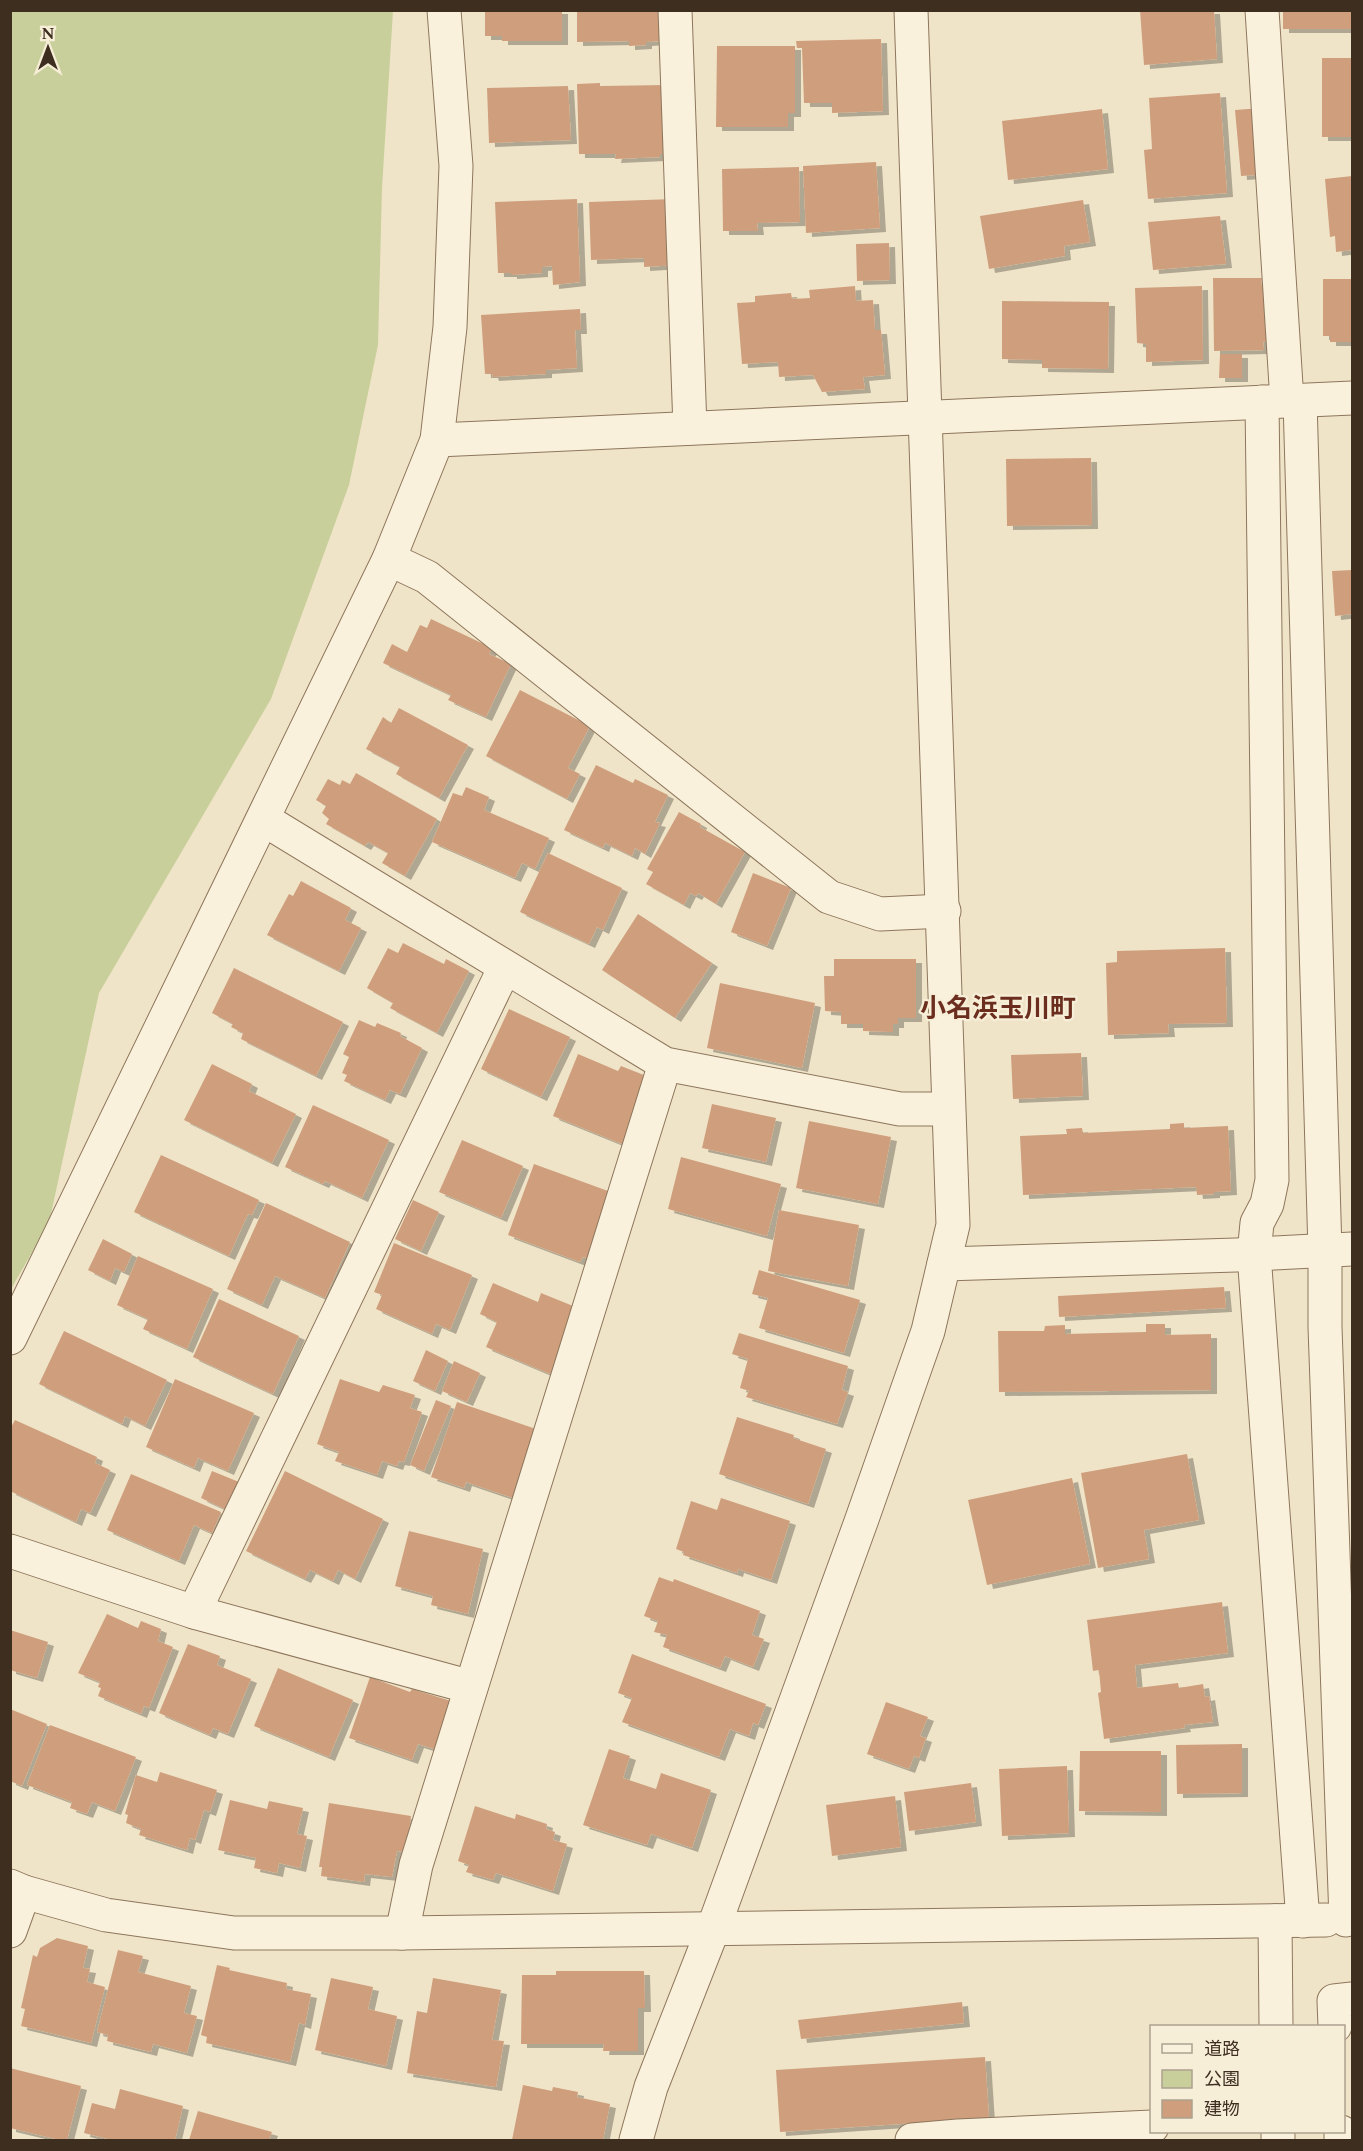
<svg xmlns="http://www.w3.org/2000/svg" width="1363" height="2151" viewBox="0 0 1363 2151" font-family="Spectral,'Noto Sans JP',serif">
<style>
.green{fill:#c9cf9b}
.building{fill:#cf9f7d;filter:url(#shadow)}
.lines{fill:none;stroke-linecap:round;stroke-linejoin:round}
.minor-casing{stroke:#8d765c;stroke-width:35}
.minor{stroke:#faf1dc;stroke-width:33}
.labels{text-anchor:middle;stroke-width:4.5;stroke-linejoin:round;paint-order:stroke}
.quarter-label{font-size:26px;font-weight:bold;fill:#6b2e1e;stroke:#f7eed8}
</style>
<defs>
<filter id="shadow"><feDropShadow dx="6" dy="4" stdDeviation="0" flood-color="#0004"/></filter>
</defs>
<rect width="100%" height="100%" fill="#f0e4c8"/>
<path class="green" d="M 11,11 L 393,11 L 382,188 L 378,345 L 349,485 L 271,699 L 99,993 L 49,1223 L 11,1289 Z"/>
<g class="building">
<path d="M 485,10 L 562,10 L 562,41 L 502,41 L 502,36 L 485,36 Z"/>
<path d="M 577,10 L 659,10 L 660,41 L 646,42 L 646,45 L 629,46 L 629,41 L 577,42 Z"/>
<path d="M 1140,10 L 1214,10 L 1217,59 L 1144,65 Z"/>
<rect x="1283" y="10" width="69" height="19"/>
<path d="M 881,39 L 883,111 L 832,113 L 832,103 L 804,103 L 802,48 L 797,48 L 796,41 Z"/>
<path d="M 717,46 L 795,46 L 795,113 L 788,113 L 788,127 L 716,127 Z"/>
<rect x="1322" y="58" width="30" height="79"/>
<path d="M 600,83 L 600,86 L 666,85 L 669,154 L 660,154 L 660,157 L 615,159 L 616,154 L 579,154 L 577,84 Z"/>
<path d="M 568,86 L 571,140 L 489,143 L 487,88 Z"/>
<path d="M 1220,93 L 1227,193 L 1148,199 L 1144,150 L 1152,149 L 1149,98 Z"/>
<path d="M 1261,108 L 1268,174 L 1241,176 L 1235,110 Z"/>
<path d="M 1102,109 L 1108,169 L 1008,180 L 1002,121 Z"/>
<path d="M 876,162 L 880,228 L 806,233 L 803,166 Z"/>
<path d="M 799,167 L 800,222 L 757,223 L 758,231 L 723,231 L 722,169 Z"/>
<path d="M 1352,176 L 1352,250 L 1336,252 L 1335,236 L 1330,237 L 1325,179 Z"/>
<path d="M 577,199 L 580,282 L 553,285 L 552,266 L 542,267 L 542,273 L 511,275 L 511,273 L 498,273 L 495,202 Z"/>
<path d="M 673,199 L 676,265 L 644,267 L 644,258 L 591,260 L 589,202 Z"/>
<path d="M 1083,200 L 1090,242 L 1064,246 L 1065,256 L 989,269 L 980,216 Z"/>
<path d="M 1220,216 L 1226,264 L 1153,270 L 1148,222 Z"/>
<path d="M 889,243 L 890,280 L 857,281 L 856,244 Z"/>
<path d="M 1213,278 L 1262,278 L 1261,285 L 1270,284 L 1271,341 L 1263,342 L 1264,350 L 1214,351 Z"/>
<path d="M 1323,279 L 1352,279 L 1352,342 L 1330,342 L 1330,336 L 1323,336 Z"/>
<path d="M 855,286 L 856,301 L 873,300 L 875,330 L 881,330 L 885,375 L 863,377 L 865,389 L 822,392 L 813,375 L 779,377 L 778,362 L 742,364 L 737,303 L 755,302 L 755,296 L 791,293 L 792,299 L 810,298 L 809,290 Z"/>
<path d="M 1202,286 L 1203,360 L 1146,362 L 1146,344 L 1137,343 L 1135,288 Z"/>
<path d="M 1002,301 L 1109,302 L 1108,369 L 1042,368 L 1042,360 L 1002,359 Z"/>
<path d="M 580,309 L 581,330 L 575,330 L 577,368 L 546,370 L 546,374 L 493,377 L 492,374 L 485,374 L 481,315 Z"/>
<path d="M 1220,354 L 1242,354 L 1242,378 L 1219,378 Z"/>
<path d="M 1091,458 L 1092,525 L 1007,526 L 1006,459 Z"/>
<path d="M 1352,570 L 1352,614 L 1335,616 L 1332,571 Z"/>
<path d="M 431,619 L 492,648 L 489,654 L 511,664 L 486,717 L 448,700 L 451,695 L 383,663 L 392,644 L 407,652 L 420,625 L 427,628 Z"/>
<path d="M 520,690 L 590,726 L 568,768 L 580,774 L 567,799 L 486,756 Z"/>
<path d="M 399,708 L 468,745 L 439,798 L 396,774 L 400,767 L 366,749 L 383,717 L 391,723 Z"/>
<path d="M 596,765 L 633,783 L 635,779 L 668,795 L 655,822 L 660,823 L 645,854 L 635,848 L 632,856 L 605,843 L 603,848 L 564,830 Z"/>
<path d="M 356,773 L 437,819 L 405,876 L 382,863 L 388,853 L 368,842 L 365,846 L 326,824 L 329,819 L 322,813 L 326,806 L 316,800 L 328,779 L 340,785 L 342,780 L 350,784 Z"/>
<path d="M 466,787 L 489,797 L 484,810 L 549,838 L 535,869 L 522,863 L 515,878 L 432,842 L 453,793 L 462,796 Z"/>
<path d="M 679,812 L 701,824 L 700,827 L 745,852 L 716,904 L 698,893 L 696,896 L 690,893 L 684,905 L 646,884 L 653,872 L 647,869 Z"/>
<path d="M 548,853 L 622,888 L 603,930 L 597,927 L 589,944 L 520,912 Z"/>
<path d="M 753,873 L 791,888 L 767,946 L 731,932 Z"/>
<path d="M 301,881 L 351,908 L 345,920 L 361,928 L 339,971 L 267,935 L 289,894 L 293,896 Z"/>
<path d="M 638,914 L 712,963 L 675,1018 L 602,970 Z"/>
<path d="M 403,943 L 444,964 L 446,959 L 469,971 L 437,1033 L 390,1008 L 393,1003 L 367,988 L 388,948 L 398,953 Z"/>
<path d="M 1225,948 L 1227,1023 L 1168,1024 L 1169,1033 L 1108,1035 L 1106,963 L 1117,962 L 1117,951 Z"/>
<path d="M 834,959 L 916,959 L 916,1018 L 898,1018 L 898,1024 L 893,1024 L 893,1032 L 863,1031 L 863,1024 L 841,1024 L 841,1012 L 825,1011 L 824,976 L 834,976 Z"/>
<path d="M 234,968 L 343,1022 L 316,1076 L 241,1039 L 243,1033 L 231,1027 L 233,1024 L 212,1013 Z"/>
<path d="M 720,983 L 815,1003 L 802,1068 L 707,1048 Z"/>
<path d="M 509,1009 L 570,1037 L 541,1097 L 481,1069 Z"/>
<path d="M 359,1020 L 375,1027 L 377,1023 L 401,1033 L 400,1036 L 422,1048 L 400,1094 L 390,1090 L 385,1100 L 344,1081 L 347,1075 L 342,1073 L 349,1057 L 343,1054 Z"/>
<path d="M 1081,1053 L 1083,1096 L 1013,1099 L 1011,1055 Z"/>
<path d="M 578,1054 L 618,1071 L 621,1066 L 654,1079 L 627,1146 L 553,1116 Z"/>
<path d="M 212,1064 L 252,1084 L 249,1091 L 296,1114 L 272,1163 L 184,1120 Z"/>
<path d="M 712,1104 L 776,1118 L 766,1162 L 702,1148 Z"/>
<path d="M 313,1105 L 389,1140 L 362,1198 L 325,1181 L 323,1184 L 285,1167 Z"/>
<path d="M 809,1121 L 891,1137 L 878,1204 L 796,1188 Z"/>
<path d="M 1184,1123 L 1184,1128 L 1228,1126 L 1231,1191 L 1214,1192 L 1214,1194 L 1197,1195 L 1196,1187 L 1023,1195 L 1020,1136 L 1067,1134 L 1066,1129 L 1082,1128 L 1083,1133 L 1170,1129 L 1170,1124 Z"/>
<path d="M 462,1140 L 523,1166 L 501,1218 L 439,1192 Z"/>
<path d="M 161,1155 L 259,1200 L 252,1215 L 248,1214 L 229,1256 L 134,1212 Z"/>
<path d="M 681,1157 L 781,1184 L 767,1236 L 668,1209 Z"/>
<path d="M 534,1164 L 619,1195 L 595,1260 L 583,1257 L 580,1262 L 508,1235 Z"/>
<path d="M 413,1200 L 439,1212 L 421,1251 L 395,1239 Z"/>
<path d="M 266,1203 L 350,1242 L 325,1298 L 275,1276 L 262,1305 L 227,1289 Z"/>
<path d="M 779,1210 L 859,1225 L 848,1286 L 768,1271 Z"/>
<path d="M 103,1239 L 132,1254 L 124,1272 L 115,1268 L 110,1281 L 88,1270 Z"/>
<path d="M 394,1243 L 472,1275 L 450,1330 L 436,1324 L 432,1334 L 376,1309 L 382,1295 L 374,1292 Z"/>
<path d="M 138,1256 L 213,1289 L 187,1349 L 143,1329 L 148,1319 L 117,1305 Z"/>
<path d="M 759,1270 L 860,1300 L 844,1353 L 759,1328 L 768,1298 L 752,1294 Z"/>
<path d="M 493,1283 L 538,1302 L 541,1293 L 578,1308 L 550,1374 L 486,1347 L 497,1322 L 480,1314 Z"/>
<path d="M 1224,1287 L 1226,1308 L 1059,1317 L 1058,1296 Z"/>
<path d="M 219,1299 L 299,1336 L 273,1394 L 193,1357 Z"/>
<path d="M 1146,1324 L 1165,1324 L 1165,1335 L 1211,1334 L 1211,1390 L 999,1392 L 998,1331 L 1044,1331 L 1045,1326 L 1065,1325 L 1065,1334 L 1146,1332 Z"/>
<path d="M 64,1331 L 167,1380 L 145,1426 L 125,1416 L 122,1424 L 39,1384 Z"/>
<path d="M 739,1333 L 848,1366 L 842,1390 L 848,1392 L 837,1424 L 746,1397 L 749,1391 L 740,1388 L 748,1359 L 732,1354 Z"/>
<path d="M 426,1350 L 448,1361 L 435,1391 L 413,1381 Z"/>
<path d="M 454,1361 L 480,1373 L 467,1402 L 442,1391 Z"/>
<path d="M 175,1379 L 254,1413 L 228,1471 L 198,1458 L 194,1468 L 146,1447 Z"/>
<path d="M 340,1379 L 379,1392 L 383,1385 L 415,1395 L 410,1408 L 422,1412 L 404,1462 L 399,1461 L 397,1466 L 382,1461 L 377,1475 L 335,1461 L 339,1452 L 317,1444 Z"/>
<path d="M 436,1400 L 451,1406 L 424,1471 L 410,1465 Z"/>
<path d="M 457,1402 L 536,1429 L 513,1498 L 466,1482 L 464,1488 L 431,1477 Z"/>
<path d="M 737,1417 L 794,1435 L 793,1438 L 826,1449 L 808,1504 L 719,1474 Z"/>
<path d="M 15,1420 L 97,1457 L 95,1463 L 110,1470 L 90,1513 L 81,1509 L 76,1522 L 10,1491 L 10,1429 Z"/>
<path d="M 1187,1454 L 1199,1520 L 1144,1530 L 1149,1559 L 1098,1568 L 1081,1473 Z"/>
<path d="M 212,1471 L 239,1482 L 227,1510 L 201,1498 Z"/>
<path d="M 285,1471 L 383,1519 L 355,1579 L 338,1570 L 333,1581 L 310,1570 L 305,1579 L 246,1551 Z"/>
<path d="M 131,1474 L 221,1512 L 212,1533 L 194,1525 L 179,1561 L 107,1530 Z"/>
<path d="M 1072,1478 L 1090,1564 L 987,1585 L 968,1500 Z"/>
<path d="M 721,1498 L 790,1521 L 771,1580 L 738,1569 L 737,1573 L 683,1555 L 684,1552 L 676,1549 L 691,1501 L 717,1510 Z"/>
<path d="M 409,1531 L 483,1549 L 468,1614 L 431,1605 L 433,1596 L 395,1586 Z"/>
<path d="M 659,1577 L 673,1582 L 674,1579 L 760,1611 L 752,1635 L 764,1639 L 753,1667 L 725,1656 L 720,1668 L 663,1647 L 667,1635 L 654,1632 L 658,1621 L 644,1616 Z"/>
<path d="M 1222,1602 L 1228,1653 L 1135,1665 L 1137,1688 L 1178,1683 L 1179,1688 L 1203,1684 L 1205,1697 L 1209,1696 L 1213,1722 L 1184,1725 L 1185,1728 L 1104,1739 L 1098,1693 L 1101,1692 L 1099,1670 L 1093,1671 L 1087,1620 Z"/>
<path d="M 107,1614 L 138,1628 L 141,1621 L 161,1629 L 158,1641 L 173,1647 L 149,1708 L 144,1706 L 141,1714 L 98,1696 L 101,1688 L 98,1687 L 100,1682 L 78,1673 Z"/>
<path d="M 10,1630 L 48,1642 L 37,1678 L 10,1670 Z"/>
<path d="M 188,1644 L 220,1656 L 217,1665 L 251,1679 L 228,1734 L 213,1728 L 210,1735 L 159,1713 Z"/>
<path d="M 632,1654 L 766,1704 L 758,1725 L 753,1723 L 749,1736 L 730,1729 L 719,1757 L 622,1722 L 632,1698 L 618,1693 Z"/>
<path d="M 278,1668 L 353,1700 L 329,1757 L 254,1726 Z"/>
<path d="M 370,1677 L 410,1692 L 412,1689 L 451,1701 L 434,1749 L 418,1744 L 412,1760 L 349,1738 Z"/>
<path d="M 886,1702 L 928,1717 L 920,1736 L 926,1738 L 919,1758 L 914,1756 L 909,1769 L 867,1754 Z"/>
<path d="M 10,1709 L 47,1724 L 22,1786 L 10,1781 Z"/>
<path d="M 50,1725 L 136,1757 L 115,1811 L 92,1802 L 87,1814 L 70,1808 L 72,1802 L 27,1785 Z"/>
<path d="M 1242,1744 L 1242,1793 L 1177,1794 L 1176,1745 Z"/>
<path d="M 609,1749 L 630,1756 L 623,1778 L 656,1789 L 661,1773 L 711,1790 L 692,1848 L 651,1834 L 647,1845 L 583,1825 Z"/>
<path d="M 1080,1751 L 1161,1751 L 1161,1812 L 1079,1811 Z"/>
<path d="M 1067,1766 L 1069,1833 L 1002,1836 L 999,1769 Z"/>
<path d="M 160,1772 L 217,1790 L 210,1812 L 204,1810 L 195,1840 L 190,1838 L 187,1850 L 139,1835 L 141,1829 L 126,1823 L 128,1815 L 125,1814 L 136,1775 L 157,1782 Z"/>
<path d="M 971,1783 L 976,1822 L 909,1831 L 904,1792 Z"/>
<path d="M 895,1796 L 901,1847 L 832,1856 L 826,1805 Z"/>
<path d="M 230,1800 L 267,1809 L 269,1801 L 303,1808 L 297,1834 L 307,1836 L 300,1868 L 279,1863 L 277,1873 L 254,1868 L 256,1858 L 218,1850 Z"/>
<path d="M 329,1803 L 411,1816 L 406,1852 L 397,1851 L 392,1877 L 365,1874 L 364,1882 L 321,1876 L 322,1867 L 319,1867 Z"/>
<path d="M 475,1806 L 515,1819 L 516,1814 L 547,1824 L 546,1829 L 555,1832 L 553,1840 L 567,1844 L 553,1891 L 496,1873 L 493,1880 L 466,1872 L 469,1865 L 458,1861 Z"/>
<path d="M 57,1938 L 88,1946 L 83,1968 L 90,1969 L 87,1982 L 105,1987 L 91,2043 L 21,2026 L 25,2009 L 21,2008 L 33,1955 L 37,1957 L 40,1948 Z"/>
<path d="M 118,1950 L 143,1956 L 138,1972 L 191,1986 L 184,2013 L 197,2016 L 187,2053 L 153,2044 L 151,2052 L 107,2041 L 108,2035 L 97,2032 Z"/>
<path d="M 217,1965 L 230,1968 L 229,1970 L 287,1983 L 286,1989 L 311,1994 L 305,2025 L 299,2023 L 290,2062 L 206,2043 L 207,2037 L 201,2035 Z"/>
<path d="M 556,1971 L 644,1971 L 645,2008 L 638,2008 L 638,2051 L 603,2051 L 604,2044 L 521,2044 L 522,1975 L 556,1975 Z"/>
<path d="M 331,1978 L 373,1987 L 368,2009 L 397,2016 L 386,2066 L 315,2050 Z"/>
<path d="M 433,1978 L 501,1990 L 492,2040 L 504,2041 L 496,2087 L 407,2073 L 417,2011 L 427,2013 Z"/>
<path d="M 962,2002 L 964,2023 L 801,2039 L 798,2020 Z"/>
<path d="M 985,2057 L 989,2118 L 780,2132 L 776,2070 Z"/>
<path d="M 10,2068 L 81,2086 L 67,2140 L 60,2140 L 10,2128 Z"/>
<path d="M 523,2085 L 552,2091 L 553,2087 L 578,2092 L 577,2097 L 610,2104 L 603,2140 L 512,2140 Z"/>
<path d="M 120,2089 L 183,2106 L 175,2140 L 112,2140 L 84,2133 L 92,2103 L 115,2109 Z"/>
<path d="M 198,2111 L 272,2132 L 269,2140 L 189,2140 Z"/>
</g>
<g class="lines">
<g class="minor-casing">
<g id="minor">
<path d="M 675,10 L 690,428"/>
<path d="M 1262,10 L 1287,401"/>
<path d="M 1300,401 L 1325,1251 L 1325,1327 L 1346,1920"/>
<path d="M 1262,402 L 1272,1180 L 1267,1204 L 1257,1223 L 1254,1254 L 1303,1921"/>
<path d="M 437,440 L 1352,398"/>
<path d="M 389,559 L 427,577 L 829,897 L 880,914 L 944,911"/>
<path d="M 263,819 L 665,1064 L 900,1109 L 948,1109"/>
<path d="M 944,1264 L 1236,1255 L 1352,1249"/>
<path d="M 10,1338 L 389,559 L 437,440 L 450,327 L 456,166 L 444,10"/>
<path d="M 10,1551 L 194,1612 L 471,1687"/>
<path d="M 194,1612 L 505,967"/>
<path d="M 10,1886 L 24,1892 L 106,1915 L 234,1933 L 402,1933 L 1326,1920"/>
<path d="M 1275,1921 L 1276,2026"/>
<path d="M 10,1931 L 24,1892"/>
<path d="M 402,1933 L 416,1865 L 665,1064"/>
<path d="M 1335,2026 L 1334,2001 L 1352,1999"/>
<path d="M 1278,2132 L 1278,2140"/>
<path d="M 1341,2132 L 1341,2140"/>
<path d="M 636,2140 L 651,2087 L 713,1929 L 862,1519 L 928,1331 L 953,1225 L 911,10"/>
<path d="M 912,2140 L 958,2136 L 1152,2127"/>
</g>
</g>
<use href="#minor" class="minor"/>
</g>
<g class="labels">
<g class="quarter-label">
<text x="998" y="1017">小名浜玉川町</text>
</g>
</g>
<rect width="1363" height="2151" fill="none" stroke="#3d2e20" stroke-width="24"/>
<rect x="1150" y="2025" width="195" height="108" fill="#f7eed8" stroke="#ada18e" stroke-width="1.5"/>
<rect x="1162" y="2044" width="30" height="9" fill="#faf1dc" stroke="#ada18e" stroke-width="1.5"/>
<text x="1204" y="2055" font-size="18" fill="#3d2e20">道路</text>
<rect x="1162" y="2070" width="30" height="18" fill="#c9cf9b" stroke="#ada18e" stroke-width="1.5"/>
<text x="1204" y="2085" font-size="18" fill="#3d2e20">公園</text>
<rect x="1162" y="2100" width="30" height="18" fill="#cf9f7d" stroke="#ada18e" stroke-width="1.5"/>
<text x="1204" y="2115" font-size="18" fill="#3d2e20">建物</text>
<g transform="translate(48 48)" stroke="#f7eed8" stroke-width="4.5" paint-order="stroke">
<path d="M0-4.5L10 22L0 15L-10 22Z" fill="#3d2e20"/>
<text y="-9" font-size="16" font-weight="bold" text-anchor="middle" fill="#3d2e20">N</text>
</g>
</svg>
